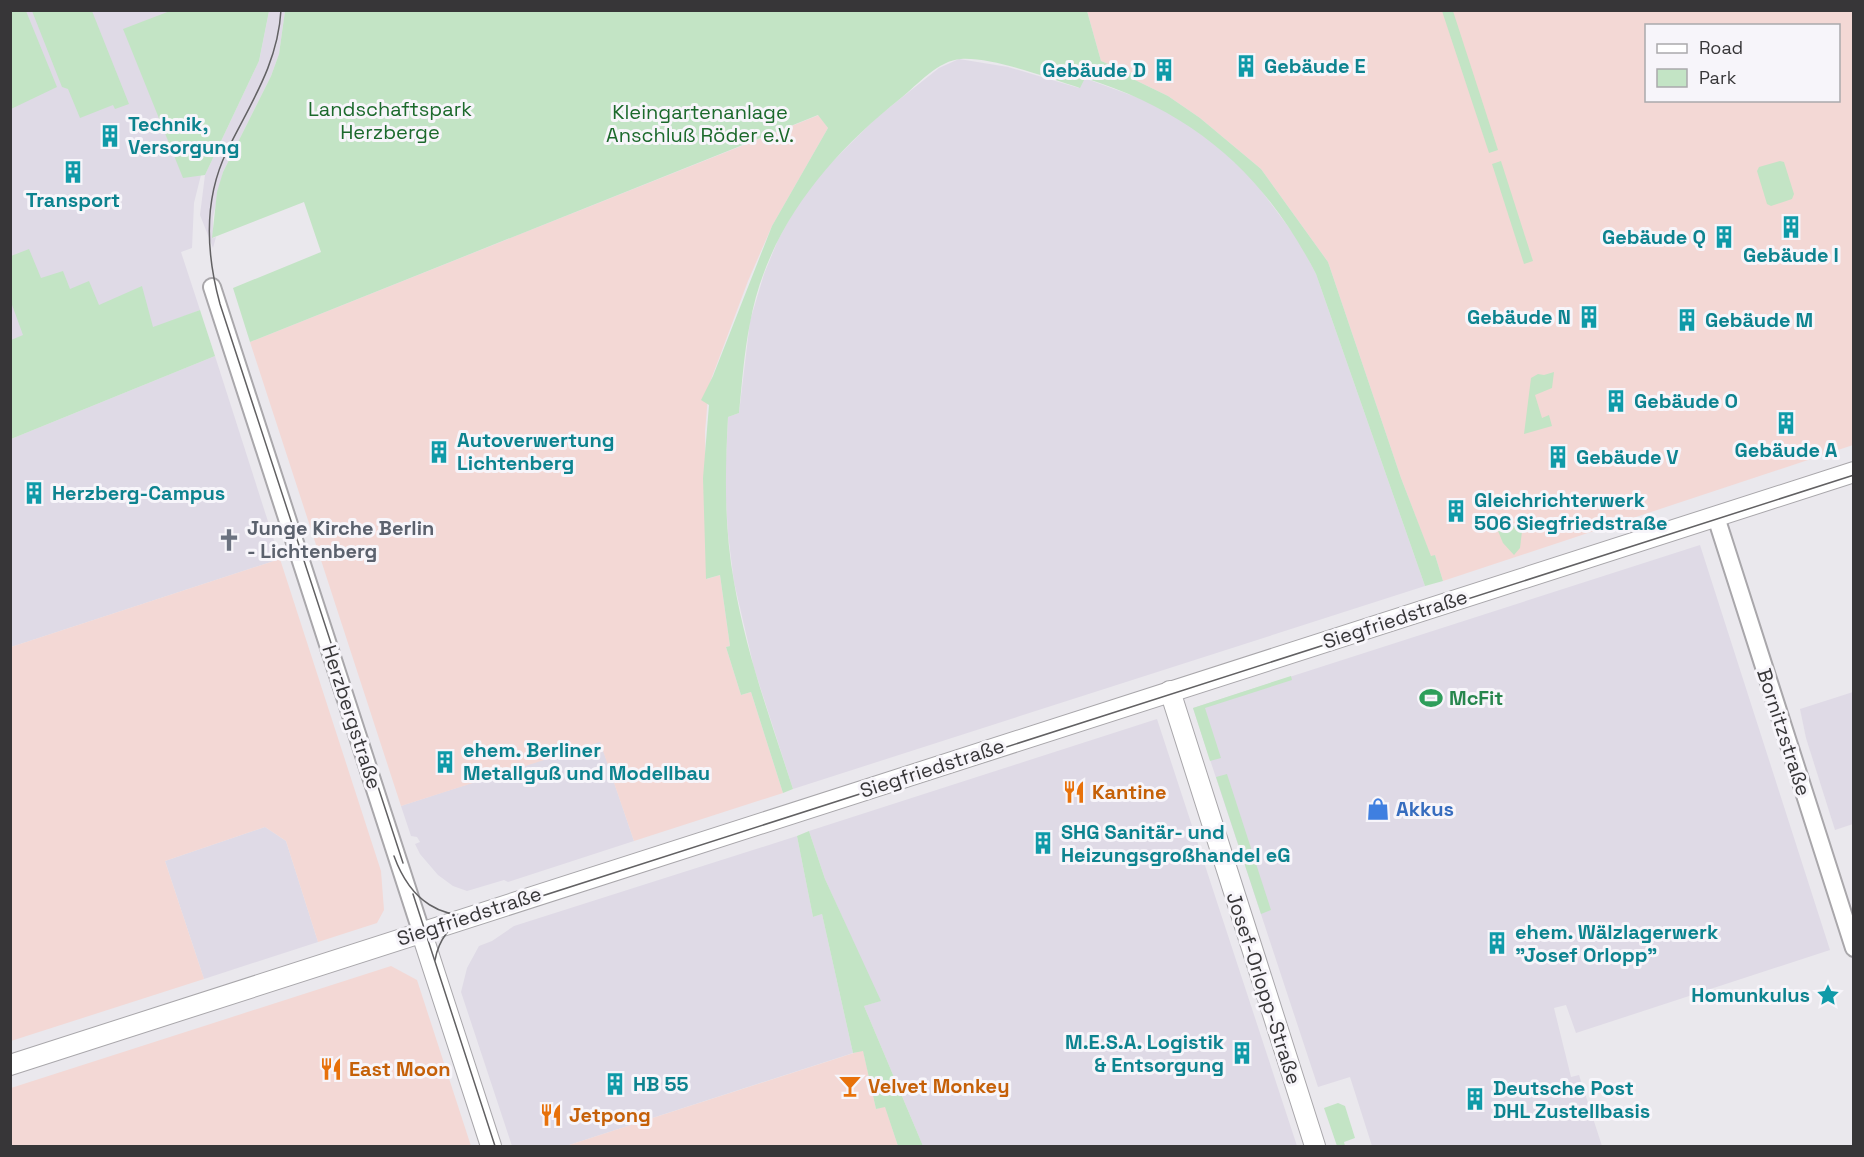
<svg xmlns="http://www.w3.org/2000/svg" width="1864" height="1157" viewBox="0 0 1864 1157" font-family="'Space Grotesk',sans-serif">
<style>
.built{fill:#dfdae6}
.industrial{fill:#f3d8d5;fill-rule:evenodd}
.green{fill:#c3e4c5}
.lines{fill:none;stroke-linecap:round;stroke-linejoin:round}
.minor-casing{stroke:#a9a7ab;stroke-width:20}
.tertiary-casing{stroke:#a9a7ab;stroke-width:22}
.minor{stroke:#fff;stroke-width:16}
.tertiary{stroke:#fff;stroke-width:20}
.tram{stroke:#626163;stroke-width:1.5}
.labels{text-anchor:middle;stroke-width:6;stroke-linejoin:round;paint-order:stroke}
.culture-label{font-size:20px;font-weight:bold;fill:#0d838f;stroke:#f7f5fa;text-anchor:start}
.park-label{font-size:20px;fill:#1b692b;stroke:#f7f5fa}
.worship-label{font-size:20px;font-weight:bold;fill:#5b616d;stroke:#f7f5fa;text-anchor:start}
.street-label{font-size:20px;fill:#373638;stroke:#f7f5fa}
.leisure-label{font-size:20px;font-weight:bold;fill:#27864d;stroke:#f7f5fa;text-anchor:start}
.food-label{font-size:20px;font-weight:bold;fill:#c56008;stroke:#f7f5fa;text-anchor:start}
.shop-label{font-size:20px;font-weight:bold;fill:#366cbe;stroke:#f7f5fa;text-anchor:start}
</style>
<rect width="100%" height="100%" fill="#eae8ed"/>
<g class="built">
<path d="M 11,11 L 264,11 L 203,167 L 194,203 L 192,248 L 181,252 L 200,310 L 11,385 Z"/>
<path d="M 269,11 L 285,11 L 279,54 L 271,76 L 223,172 L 213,217 L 213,238 L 216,237 L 213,248 L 200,215 L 205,175 L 259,61 Z"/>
<path d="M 959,59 L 1008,67 L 1079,88 L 1084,78 L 1147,101 L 1180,119 L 1217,146 L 1251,177 L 1299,241 L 1316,274 L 1425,586 L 793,789 L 754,668 L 734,582 L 728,534 L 725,483 L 728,417 L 739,413 L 750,321 L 764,274 L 778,240 L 797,205 L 821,173 L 876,118 L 939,68 Z"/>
<path d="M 215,356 L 280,559 L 11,647 L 11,439 Z"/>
<path d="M 1700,545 L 1830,950 L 1576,1033 L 1566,1005 L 1554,1008 L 1571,1077 L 1579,1075 L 1602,1146 L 1372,1146 L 1350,1077 L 1318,1087 L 1193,708 Z"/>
<path d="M 1853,692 L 1853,824 L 1835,830 L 1806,738 L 1800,709 Z"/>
<path d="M 1157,719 L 1297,1146 L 923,1146 L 864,1006 L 880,1001 L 825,879 L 809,831 Z"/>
<path d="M 600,741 L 634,841 L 508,882 L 504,880 L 467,891 L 453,886 L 438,875 L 420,854 L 415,844 L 420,842 L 417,837 L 411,836 L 401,806 Z"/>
<path d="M 265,827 L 286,841 L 318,942 L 204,979 L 165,861 Z"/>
<path d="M 797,836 L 813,917 L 822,914 L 853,1053 L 566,1146 L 512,1146 L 461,992 L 467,968 L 479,946 L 492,941 L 514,926 Z"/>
</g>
<g class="industrial">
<path d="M 1087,11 L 1853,11 L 1853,445 L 1443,581 L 1435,555 L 1431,557 L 1401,478 L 1328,262 L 1261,169 L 1200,118 L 1168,96 L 1135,80 L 1136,75 L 1101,61 ZM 1646,26 L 1838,26 L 1838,100 L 1646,100 Z"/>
<path d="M 819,115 L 828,128 L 772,226 L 748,281 L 709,385 L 705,432 L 707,579 L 720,575 L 730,646 L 726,647 L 741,695 L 751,692 L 783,793 L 634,841 L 600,742 L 401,806 L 250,342 Z"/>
<path d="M 280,559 L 381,871 L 384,910 L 377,923 L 318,942 L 286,841 L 265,827 L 165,861 L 204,979 L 11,1041 L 11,647 Z"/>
<path d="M 391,966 L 417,980 L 471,1146 L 11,1146 L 11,1088 Z"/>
<path d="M 863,1050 L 876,1109 L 885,1106 L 898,1146 L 566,1146 Z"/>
</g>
<g class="green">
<path d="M 10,11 L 26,11 L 57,87 L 11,109 Z"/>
<path d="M 32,11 L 92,11 L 129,104 L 115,109 L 113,105 L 80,118 L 68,89 L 62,87 Z"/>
<path d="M 170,11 L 269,11 L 259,61 L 205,175 L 183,178 L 123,29 Z"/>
<path d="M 285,11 L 1087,11 L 1101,61 L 1136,75 L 1135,80 L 1168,96 L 1200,118 L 1261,169 L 1328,262 L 1401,478 L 1431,556 L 1435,555 L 1443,581 L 1425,586 L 1316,274 C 1264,173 1193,112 1085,78 L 1080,88 C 1049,78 992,57 961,59 C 939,60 917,85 901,98 C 828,156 767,229 750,323 C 744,353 742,383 739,413 L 728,417 C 725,472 724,527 734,582 C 746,653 771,721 793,789 L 783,793 L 751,692 L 741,695 L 726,647 L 730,646 L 720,575 L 706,579 L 703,478 L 709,405 L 701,400 L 713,376 L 772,226 L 828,128 L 818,115 L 250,342 L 233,288 L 321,252 L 304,202 L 212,238 L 217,192 L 223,172 L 271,76 L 279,54 Z"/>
<path d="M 1442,11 L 1453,11 L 1498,150 L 1489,153 Z"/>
<path d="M 1501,161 L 1533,261 L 1524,264 L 1492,164 Z"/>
<path d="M 1780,161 L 1784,162 L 1794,194 L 1792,199 L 1771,206 L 1767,204 L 1757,171 L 1759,167 Z"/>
<path d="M 29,249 L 41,278 L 63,271 L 70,289 L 89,281 L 99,305 L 142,286 L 153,327 L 200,310 L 215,356 L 11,439 L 11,340 L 23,335 L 11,302 L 11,256 Z"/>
<path d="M 1554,372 L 1552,388 L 1535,395 L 1542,418 L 1549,415 L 1552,426 L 1524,434 L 1531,378 L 1538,374 L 1544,375 Z"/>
<path d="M 1523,523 L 1520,548 L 1514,555 L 1503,543 L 1498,531 Z"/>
<path d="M 1291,676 L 1292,680 L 1205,708 L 1221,758 L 1210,761 L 1193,708 Z"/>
<path d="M 1227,774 L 1271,910 L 1261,914 L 1216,777 Z"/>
<path d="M 809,831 L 825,879 L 881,1001 L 864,1006 L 923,1146 L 898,1146 L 885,1107 L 876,1109 L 863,1051 L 853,1053 L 822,914 L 813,917 L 797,836 Z"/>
<path d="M 1338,1103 L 1345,1106 L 1355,1138 L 1344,1142 L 1345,1146 L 1337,1146 L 1324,1108 Z"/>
</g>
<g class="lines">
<g class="minor-casing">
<g id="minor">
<path d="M 212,287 L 421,931"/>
<path d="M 1716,517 L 1854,948"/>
</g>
</g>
<g class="tertiary-casing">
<g id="tertiary">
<path d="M 1170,691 L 1315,1146"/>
<path d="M 421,931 L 491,1146"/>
<path d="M 10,1065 L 1854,472"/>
</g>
</g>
<use href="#minor" class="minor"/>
<use href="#tertiary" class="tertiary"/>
<g class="tram">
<path d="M 281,10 C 278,64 250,104 227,151 C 203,200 206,253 220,304 L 403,863"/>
<path d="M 394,856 C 410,900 441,923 489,913 L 1854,475"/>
<path d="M 413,894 L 495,1146"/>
<path d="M 435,960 C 439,938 451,924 470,914"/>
</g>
</g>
<defs>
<g id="building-bare" transform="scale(1.8)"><path d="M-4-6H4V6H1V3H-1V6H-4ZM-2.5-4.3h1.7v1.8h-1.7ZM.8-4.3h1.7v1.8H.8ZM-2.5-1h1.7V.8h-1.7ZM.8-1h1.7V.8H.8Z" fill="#0f9aa8" stroke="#f7f5fa" stroke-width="2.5" paint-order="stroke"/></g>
<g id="church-bare" transform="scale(1.8)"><path d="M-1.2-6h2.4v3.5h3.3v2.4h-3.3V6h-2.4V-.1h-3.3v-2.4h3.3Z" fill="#6b7280" stroke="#f7f5fa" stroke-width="2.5" paint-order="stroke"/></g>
<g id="stadium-bare" transform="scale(1.8)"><path d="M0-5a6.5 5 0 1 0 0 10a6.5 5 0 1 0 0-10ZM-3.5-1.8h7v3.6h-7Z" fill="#2e9e5b" stroke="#f7f5fa" stroke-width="2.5" paint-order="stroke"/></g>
<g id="restaurant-bare" transform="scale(1.8)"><path d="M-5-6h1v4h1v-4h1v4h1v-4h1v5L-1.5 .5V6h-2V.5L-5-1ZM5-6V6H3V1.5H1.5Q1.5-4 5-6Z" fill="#e8710a" stroke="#f7f5fa" stroke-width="2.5" paint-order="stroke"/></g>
<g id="shop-bare" transform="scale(1.8)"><path d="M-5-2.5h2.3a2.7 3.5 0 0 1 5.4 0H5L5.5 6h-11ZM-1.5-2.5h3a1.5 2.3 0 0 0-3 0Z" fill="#3f7fe0" stroke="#f7f5fa" stroke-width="2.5" paint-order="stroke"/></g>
<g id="sight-bare" transform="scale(1.8)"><path d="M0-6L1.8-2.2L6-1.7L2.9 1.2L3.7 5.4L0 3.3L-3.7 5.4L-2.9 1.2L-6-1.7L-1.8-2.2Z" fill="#0f9aa8" stroke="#f7f5fa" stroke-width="2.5" paint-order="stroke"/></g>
<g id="bar-bare" transform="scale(1.8)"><path d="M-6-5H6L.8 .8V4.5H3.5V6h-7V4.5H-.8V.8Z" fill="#e8710a" stroke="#f7f5fa" stroke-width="2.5" paint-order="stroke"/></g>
</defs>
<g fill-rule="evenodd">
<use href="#building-bare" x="1246" y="66"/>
<use href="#building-bare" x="1164" y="70"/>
<use href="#building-bare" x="110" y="136"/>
<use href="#building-bare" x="73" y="172"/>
<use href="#building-bare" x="1791" y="227"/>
<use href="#building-bare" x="1724" y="237"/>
<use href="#building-bare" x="1589" y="317"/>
<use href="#building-bare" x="1687" y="320"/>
<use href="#building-bare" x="1616" y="401"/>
<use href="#building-bare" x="1786" y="423"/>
<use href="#building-bare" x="439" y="452"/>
<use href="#building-bare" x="1558" y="457"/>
<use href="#building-bare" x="34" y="493"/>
<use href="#building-bare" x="1456" y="511"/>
<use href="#church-bare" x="229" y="540"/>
<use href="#stadium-bare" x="1431" y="698"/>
<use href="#building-bare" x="445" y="762"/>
<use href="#restaurant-bare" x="1074" y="792"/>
<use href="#shop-bare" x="1378" y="809"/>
<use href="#building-bare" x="1043" y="843"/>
<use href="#building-bare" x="1497" y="943"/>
<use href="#sight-bare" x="1828" y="995"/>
<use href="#building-bare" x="1242" y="1053"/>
<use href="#restaurant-bare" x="331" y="1069"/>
<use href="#building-bare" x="615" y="1084"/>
<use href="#bar-bare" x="850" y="1086"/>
<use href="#building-bare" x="1475" y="1099"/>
<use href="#restaurant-bare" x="551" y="1115"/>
</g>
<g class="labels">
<g class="culture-label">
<text x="1264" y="73">Gebäude E</text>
<text x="1146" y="77" text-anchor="end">Gebäude D</text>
<text x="128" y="131">Technik,<tspan x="128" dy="23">Versorgung</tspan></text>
<text x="73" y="207" text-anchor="middle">Transport</text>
<text x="1706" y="244" text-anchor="end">Gebäude Q</text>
<text x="1791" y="262" text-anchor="middle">Gebäude I</text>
<text x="1571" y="324" text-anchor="end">Gebäude N</text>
<text x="1705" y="327">Gebäude M</text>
<text x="1634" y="408">Gebäude O</text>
<text x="457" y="447">Autoverwertung<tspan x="457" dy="23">Lichtenberg</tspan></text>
<text x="1786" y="457" text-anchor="middle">Gebäude A</text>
<text x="1576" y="464">Gebäude V</text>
<text x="52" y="500">Herzberg-Campus</text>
<text x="1474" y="507">Gleichrichterwerk<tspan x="1474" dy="23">506 Siegfriedstraße</tspan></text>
<text x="463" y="757">ehem. Berliner<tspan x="463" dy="23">Metallguß und Modellbau</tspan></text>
<text x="1061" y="839">SHG Sanitär- und<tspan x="1061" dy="23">Heizungsgroßhandel eG</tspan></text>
<text x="1515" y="939">ehem. Wälzlagerwerk<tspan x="1515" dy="23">"Josef Orlopp"</tspan></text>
<text x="1810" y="1002" text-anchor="end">Homunkulus</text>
<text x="1224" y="1049" text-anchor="end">M.E.S.A. Logistik<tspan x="1224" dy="23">&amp; Entsorgung</tspan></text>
<text x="633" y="1091">HB 55</text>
<text x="1493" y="1095">Deutsche Post<tspan x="1493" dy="23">DHL Zustellbasis</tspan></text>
</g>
<g class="park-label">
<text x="390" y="116">Landschaftspark<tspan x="390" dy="23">Herzberge</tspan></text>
<text x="700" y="119">Kleingartenanlage<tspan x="700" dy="23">Anschluß Röder e.V.</tspan></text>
</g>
<g class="worship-label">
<text x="247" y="535">Junge Kirche Berlin<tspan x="247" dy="23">- Lichtenberg</tspan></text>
</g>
<g class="street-label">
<text transform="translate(1395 619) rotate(-18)" y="7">Siegfriedstraße</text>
<text transform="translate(352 717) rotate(72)" y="7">Herzbergstraße</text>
<text transform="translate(1784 732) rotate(72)" y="7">Bornitzstraße</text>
<text transform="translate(932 768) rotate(-18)" y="7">Siegfriedstraße</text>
<text transform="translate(469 916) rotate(-18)" y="7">Siegfriedstraße</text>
<text transform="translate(1264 988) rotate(72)" y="7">Josef-Orlopp-Straße</text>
</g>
<g class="leisure-label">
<text x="1449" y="705">McFit</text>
</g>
<g class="food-label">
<text x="1092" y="799">Kantine</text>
<text x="349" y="1076">East Moon</text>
<text x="868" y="1093">Velvet Monkey</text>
<text x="569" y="1122">Jetpong</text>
</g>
<g class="shop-label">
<text x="1396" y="816">Akkus</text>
</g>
</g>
<rect width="1864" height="1157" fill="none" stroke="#373638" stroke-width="24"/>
<rect x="1645" y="24" width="195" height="78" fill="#f7f5fa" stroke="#aaa9ac" stroke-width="1.5"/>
<rect x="1657" y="44" width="30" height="9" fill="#ffffff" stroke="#aaa9ac" stroke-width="1.5"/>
<text x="1699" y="54" font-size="18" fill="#373638">Road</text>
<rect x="1657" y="69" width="30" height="18" fill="#c3e4c5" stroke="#aaa9ac" stroke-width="1.5"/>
<text x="1699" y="84" font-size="18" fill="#373638">Park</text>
</svg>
